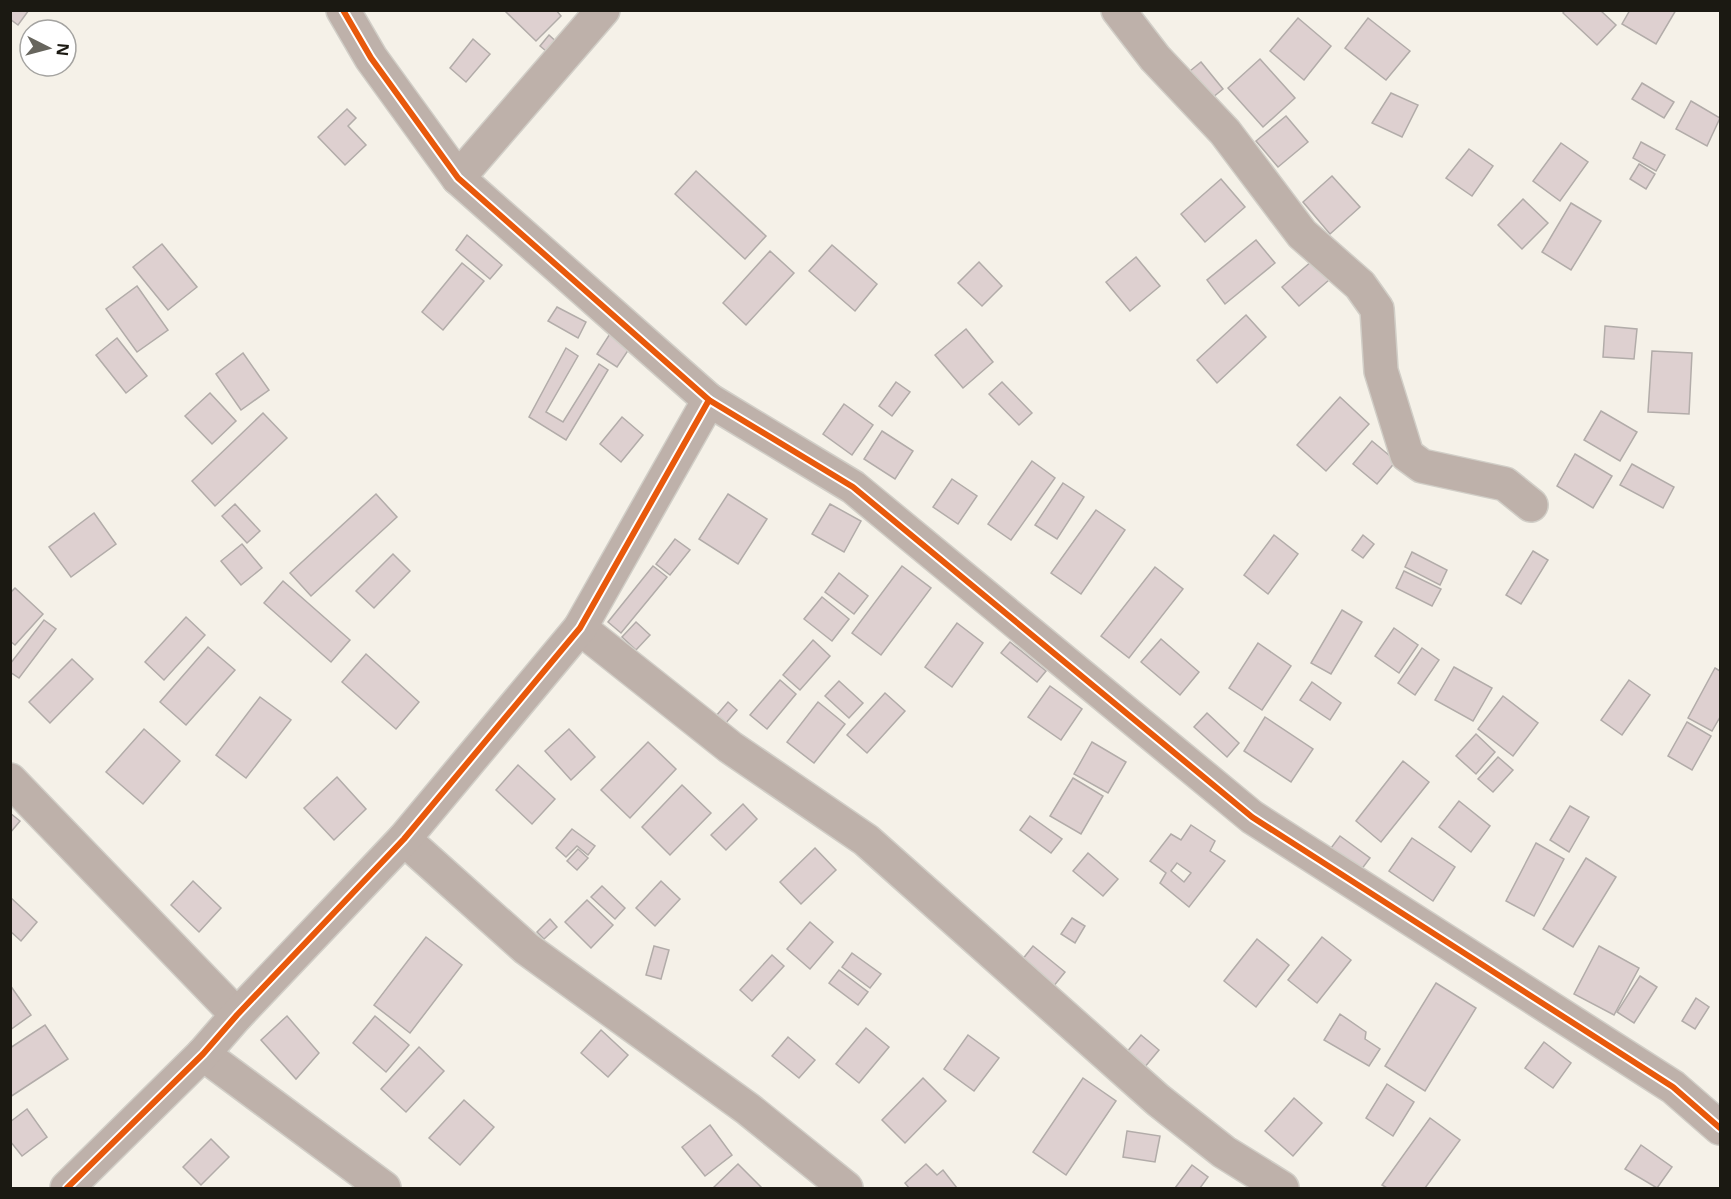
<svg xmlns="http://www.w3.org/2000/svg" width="1731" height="1199" viewBox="0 0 1731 1199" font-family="'Noto Sans',sans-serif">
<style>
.building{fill:#ded0d0;stroke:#b2aca9;stroke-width:1.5;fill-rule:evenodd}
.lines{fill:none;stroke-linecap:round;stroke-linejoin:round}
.minor-casing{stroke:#d1cec7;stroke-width:36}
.minor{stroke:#beb1aa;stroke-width:33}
.cycleway-casing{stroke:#fff;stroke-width:10}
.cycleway{stroke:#e8590c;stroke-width:6}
</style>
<rect width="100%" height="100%" fill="#f5f1e8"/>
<g class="building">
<path d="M 10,10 L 29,10 L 18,25 L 10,19 Z"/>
<path d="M 556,10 L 561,16 L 536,41 L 505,11 Z"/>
<path d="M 1565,10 L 1600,10 L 1616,25 L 1597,45 L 1563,13 Z"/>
<path d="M 1630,10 L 1676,10 L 1656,44 L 1622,24 Z"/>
<path d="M 1298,18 L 1331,46 L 1304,80 L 1270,51 Z"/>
<path d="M 1368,18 L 1410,51 L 1386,80 L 1345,48 Z"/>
<path d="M 549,35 L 560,45 L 552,56 L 540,46 Z"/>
<path d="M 473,39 L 490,54 L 466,82 L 450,68 Z"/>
<path d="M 1260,59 L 1295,98 L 1263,127 L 1228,88 Z"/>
<path d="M 1201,62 L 1223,89 L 1212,98 L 1190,71 Z"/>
<path d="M 1642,83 L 1674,102 L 1664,118 L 1632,99 Z"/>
<path d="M 1391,93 L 1418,105 L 1402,137 L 1372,123 Z"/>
<path d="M 1691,101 L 1720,118 L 1707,146 L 1676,129 Z"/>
<path d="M 347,109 L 356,118 L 348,126 L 366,145 L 345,165 L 318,137 Z"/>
<path d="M 1286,116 L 1308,142 L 1278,167 L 1256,141 Z"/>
<path d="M 1641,142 L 1665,155 L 1656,171 L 1633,158 Z"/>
<path d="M 1561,143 L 1588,162 L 1560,201 L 1533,181 Z"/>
<path d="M 1469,149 L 1493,166 L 1472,196 L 1446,178 Z"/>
<path d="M 1639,164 L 1655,174 L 1646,189 L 1630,179 Z"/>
<path d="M 696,171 L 766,236 L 745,259 L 675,194 Z"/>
<path d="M 1332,176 L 1360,207 L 1330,234 L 1303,202 Z"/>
<path d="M 1221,179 L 1245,207 L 1205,242 L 1181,214 Z"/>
<path d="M 1523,199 L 1548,223 L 1522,249 L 1498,225 Z"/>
<path d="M 1571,203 L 1601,221 L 1571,270 L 1542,252 Z"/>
<path d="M 467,235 L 502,265 L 490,279 L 456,250 Z"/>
<path d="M 1256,240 L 1275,263 L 1225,304 L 1207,280 Z"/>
<path d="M 162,244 L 197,287 L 168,310 L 133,267 Z"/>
<path d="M 832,245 L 877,284 L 855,311 L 809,271 Z"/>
<path d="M 770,251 L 794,273 L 746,325 L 723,303 Z"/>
<path d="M 1136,257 L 1160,286 L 1130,311 L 1106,282 Z"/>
<path d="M 1312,261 L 1329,280 L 1299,306 L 1282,287 Z"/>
<path d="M 979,262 L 1002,286 L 982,306 L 958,283 Z"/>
<path d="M 462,263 L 484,281 L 443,330 L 422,312 Z"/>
<path d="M 137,286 L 168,330 L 137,352 L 106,309 Z"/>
<path d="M 557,307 L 586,322 L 578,338 L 548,321 Z"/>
<path d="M 1246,315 L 1266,337 L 1217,383 L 1197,360 Z"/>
<path d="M 1605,326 L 1637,329 L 1634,359 L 1603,357 Z"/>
<path d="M 613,329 L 633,343 L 617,367 L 597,354 Z"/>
<path d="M 966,329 L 993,362 L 963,388 L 935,355 Z"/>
<path d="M 117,338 L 147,376 L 126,393 L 96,355 Z"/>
<path d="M 566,348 L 578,356 L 546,412 L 563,422 L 599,364 L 608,370 L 566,440 L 529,417 Z"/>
<path d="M 1652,351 L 1692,353 L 1689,414 L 1648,412 Z"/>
<path d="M 243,353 L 269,390 L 241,410 L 216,374 Z"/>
<path d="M 896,382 L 910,392 L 892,416 L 879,406 Z"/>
<path d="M 1002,382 L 1032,413 L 1019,425 L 989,394 Z"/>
<path d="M 210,393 L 236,421 L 212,444 L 185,416 Z"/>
<path d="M 1340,397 L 1369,424 L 1326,471 L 1297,445 Z"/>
<path d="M 844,404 L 873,425 L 852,455 L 823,434 Z"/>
<path d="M 1601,411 L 1637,432 L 1620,461 L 1584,440 Z"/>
<path d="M 263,413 L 287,438 L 215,506 L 192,481 Z"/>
<path d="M 622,417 L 643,435 L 621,462 L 600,444 Z"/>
<path d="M 882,431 L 913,451 L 895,479 L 864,459 Z"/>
<path d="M 1372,441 L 1396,461 L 1377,484 L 1353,464 Z"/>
<path d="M 1575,454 L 1612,476 L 1593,508 L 1557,486 Z"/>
<path d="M 1032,461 L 1055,478 L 1011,540 L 988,524 Z"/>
<path d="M 1632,464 L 1674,487 L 1663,508 L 1620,485 Z"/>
<path d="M 952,479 L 977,496 L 958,524 L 933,507 Z"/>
<path d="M 1063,483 L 1084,497 L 1057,539 L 1035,525 Z"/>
<path d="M 376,494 L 397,517 L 311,596 L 290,573 Z"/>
<path d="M 728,494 L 767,519 L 738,564 L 699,539 Z"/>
<path d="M 235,504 L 260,531 L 247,543 L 222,516 Z"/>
<path d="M 830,504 L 861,521 L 844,552 L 812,534 Z"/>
<path d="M 1096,510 L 1125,530 L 1081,594 L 1051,573 Z"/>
<path d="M 94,513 L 116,544 L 71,577 L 49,547 Z"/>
<path d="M 1274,535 L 1298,554 L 1268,594 L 1244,575 Z"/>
<path d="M 1363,535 L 1374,544 L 1363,558 L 1352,550 Z"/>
<path d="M 675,539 L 690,550 L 670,575 L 656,564 Z"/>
<path d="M 242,544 L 262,568 L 241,585 L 221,561 Z"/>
<path d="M 1533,551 L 1548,560 L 1521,604 L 1506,595 Z"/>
<path d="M 1412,552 L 1447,570 L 1440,585 L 1405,567 Z"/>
<path d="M 393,554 L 410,571 L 374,608 L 356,591 Z"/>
<path d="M 653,566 L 667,577 L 621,633 L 608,622 Z"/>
<path d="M 902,566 L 931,588 L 881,655 L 852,633 Z"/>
<path d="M 1155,567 L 1183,589 L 1129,658 L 1101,636 Z"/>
<path d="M 1404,571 L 1441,589 L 1432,606 L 1396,588 Z"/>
<path d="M 839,573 L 868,596 L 854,614 L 825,592 Z"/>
<path d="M 283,581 L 350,640 L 331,662 L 264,603 Z"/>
<path d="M 15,588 L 43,614 L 15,645 L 10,641 L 10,593 Z"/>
<path d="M 822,597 L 849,619 L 832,641 L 804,619 Z"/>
<path d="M 1342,610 L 1362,622 L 1331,674 L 1311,663 Z"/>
<path d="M 186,617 L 205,635 L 164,680 L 145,662 Z"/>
<path d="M 44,620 L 56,629 L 19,678 L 10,672 L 10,664 Z"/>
<path d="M 636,622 L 650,635 L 636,650 L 622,637 Z"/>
<path d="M 957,623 L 983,643 L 952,687 L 925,667 Z"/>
<path d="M 1394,628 L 1418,645 L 1399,673 L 1375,656 Z"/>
<path d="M 1161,639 L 1199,672 L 1180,695 L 1141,662 Z"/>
<path d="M 813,640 L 830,656 L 800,690 L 783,675 Z"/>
<path d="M 1010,642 L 1046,671 L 1037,682 L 1001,653 Z"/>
<path d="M 1258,643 L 1291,666 L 1262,710 L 1229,688 Z"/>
<path d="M 208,647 L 235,670 L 186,725 L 160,702 Z"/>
<path d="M 1422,648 L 1439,660 L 1415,695 L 1398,683 Z"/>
<path d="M 366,654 L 419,702 L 396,729 L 342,682 Z"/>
<path d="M 72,659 L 93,679 L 50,723 L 29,702 Z"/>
<path d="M 1454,667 L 1492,688 L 1473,721 L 1435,700 Z"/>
<path d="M 1715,668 L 1720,671 L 1720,717 L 1712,731 L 1688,718 Z"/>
<path d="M 780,680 L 796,694 L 767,729 L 750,715 Z"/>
<path d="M 1629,680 L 1650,695 L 1622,735 L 1601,720 Z"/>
<path d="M 839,681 L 863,703 L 849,718 L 825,696 Z"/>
<path d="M 1312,682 L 1341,703 L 1330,720 L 1300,700 Z"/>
<path d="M 1050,686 L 1082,709 L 1061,740 L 1028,717 Z"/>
<path d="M 885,693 L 905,711 L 867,753 L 847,735 Z"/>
<path d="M 1503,696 L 1538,723 L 1513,756 L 1478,729 Z"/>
<path d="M 260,697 L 291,720 L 246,778 L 216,755 Z"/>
<path d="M 728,702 L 737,710 L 725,724 L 716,716 Z"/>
<path d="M 818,702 L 845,724 L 814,763 L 787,742 Z"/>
<path d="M 1207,713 L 1239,743 L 1227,757 L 1194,727 Z"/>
<path d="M 1265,717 L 1313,749 L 1291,782 L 1244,751 Z"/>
<path d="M 1687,722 L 1711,736 L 1692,770 L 1668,756 Z"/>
<path d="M 144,729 L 180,761 L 143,804 L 106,772 Z"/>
<path d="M 569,729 L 595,757 L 571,780 L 545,751 Z"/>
<path d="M 1476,734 L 1495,752 L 1476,774 L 1456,756 Z"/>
<path d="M 648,742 L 676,769 L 630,818 L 601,790 Z"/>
<path d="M 1092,742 L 1126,762 L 1108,793 L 1074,774 Z"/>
<path d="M 1498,757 L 1513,770 L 1493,792 L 1478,779 Z"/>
<path d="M 1403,761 L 1429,782 L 1381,842 L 1356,821 Z"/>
<path d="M 518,765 L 555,799 L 532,824 L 496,790 Z"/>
<path d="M 337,777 L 366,809 L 334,840 L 304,808 Z"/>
<path d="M 1073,778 L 1103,796 L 1081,834 L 1050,816 Z"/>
<path d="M 682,785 L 711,813 L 670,855 L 642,827 Z"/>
<path d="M 1459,801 L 1490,826 L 1471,852 L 1439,827 Z"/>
<path d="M 743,804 L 757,819 L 726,850 L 711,835 Z"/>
<path d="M 1570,806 L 1589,817 L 1569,852 L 1550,840 Z"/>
<path d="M 10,813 L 20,821 L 10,833 Z"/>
<path d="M 1030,816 L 1062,839 L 1051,853 L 1020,830 Z"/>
<path d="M 1191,825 L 1215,841 L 1210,851 L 1225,861 L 1189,907 L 1160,883 L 1166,873 L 1150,861 L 1171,834 L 1181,840 ZM 1177,863 L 1191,873 L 1184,882 L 1171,871 Z"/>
<path d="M 572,829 L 595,846 L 588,855 L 577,846 L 566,857 L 556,848 Z"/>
<path d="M 1340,836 L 1370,858 L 1358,874 L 1328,852 Z"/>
<path d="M 1412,838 L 1455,867 L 1433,901 L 1389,871 Z"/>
<path d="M 1536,843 L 1564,859 L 1534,916 L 1506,901 Z"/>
<path d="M 815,848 L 836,870 L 801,904 L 780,882 Z"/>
<path d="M 578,849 L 588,858 L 577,870 L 567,861 Z"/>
<path d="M 1088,853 L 1118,879 L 1103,896 L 1073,871 Z"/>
<path d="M 1586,858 L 1616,877 L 1573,947 L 1543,929 Z"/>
<path d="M 193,881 L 221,908 L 199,932 L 171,905 Z"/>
<path d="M 661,881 L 680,899 L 655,926 L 636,908 Z"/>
<path d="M 602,886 L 625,908 L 615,919 L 591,897 Z"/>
<path d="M 10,897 L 37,922 L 21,941 L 10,931 Z"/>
<path d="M 587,900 L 613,925 L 591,948 L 565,922 Z"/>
<path d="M 1072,918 L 1085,926 L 1075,943 L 1061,934 Z"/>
<path d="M 550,919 L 557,927 L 544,939 L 537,932 Z"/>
<path d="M 810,922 L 833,942 L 810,969 L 787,949 Z"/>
<path d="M 426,937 L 462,965 L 410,1033 L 374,1005 Z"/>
<path d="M 1322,937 L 1351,960 L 1317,1003 L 1288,980 Z"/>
<path d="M 1257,939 L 1289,965 L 1256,1007 L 1224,981 Z"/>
<path d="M 654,946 L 669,950 L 661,979 L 646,975 Z"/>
<path d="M 1033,946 L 1065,972 L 1053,987 L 1022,960 Z"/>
<path d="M 1599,946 L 1639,968 L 1614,1015 L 1574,994 Z"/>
<path d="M 852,953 L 881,974 L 870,988 L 842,967 Z"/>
<path d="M 772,955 L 784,966 L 752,1001 L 740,990 Z"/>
<path d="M 839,970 L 868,992 L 858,1005 L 829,983 Z"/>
<path d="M 1640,976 L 1657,987 L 1634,1023 L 1617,1012 Z"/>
<path d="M 1436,983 L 1476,1008 L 1425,1091 L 1385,1066 Z"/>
<path d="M 10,985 L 31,1015 L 10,1030 Z"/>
<path d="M 1696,998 L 1709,1007 L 1695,1029 L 1682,1021 Z"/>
<path d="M 1340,1014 L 1366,1032 L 1365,1039 L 1380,1049 L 1369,1066 L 1324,1040 Z"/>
<path d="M 287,1016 L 319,1053 L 296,1079 L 261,1040 Z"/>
<path d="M 375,1016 L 409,1045 L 386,1072 L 353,1043 Z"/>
<path d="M 45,1025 L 68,1059 L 10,1097 L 10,1048 Z"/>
<path d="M 866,1028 L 889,1047 L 859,1083 L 836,1064 Z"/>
<path d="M 601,1030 L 628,1055 L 608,1077 L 581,1053 Z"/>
<path d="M 968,1035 L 999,1058 L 974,1091 L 944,1069 Z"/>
<path d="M 1141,1035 L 1159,1050 L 1144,1068 L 1126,1053 Z"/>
<path d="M 788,1037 L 815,1060 L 799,1078 L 772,1056 Z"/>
<path d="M 1544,1042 L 1571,1063 L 1553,1088 L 1525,1068 Z"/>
<path d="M 419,1047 L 444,1071 L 406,1112 L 381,1089 Z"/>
<path d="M 923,1078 L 946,1101 L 905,1143 L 882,1120 Z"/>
<path d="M 1083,1078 L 1116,1101 L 1066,1175 L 1033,1152 Z"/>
<path d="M 1387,1084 L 1414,1102 L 1393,1136 L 1366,1118 Z"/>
<path d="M 1294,1098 L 1322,1123 L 1293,1156 L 1265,1131 Z"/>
<path d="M 464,1100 L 494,1127 L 460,1165 L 429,1138 Z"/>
<path d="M 27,1109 L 47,1137 L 22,1156 L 10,1141 L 10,1122 Z"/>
<path d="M 1430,1118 L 1460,1140 L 1425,1188 L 1387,1188 L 1382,1185 Z"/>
<path d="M 710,1125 L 732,1155 L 705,1176 L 682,1147 Z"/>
<path d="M 1127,1131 L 1160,1136 L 1155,1162 L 1123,1157 Z"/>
<path d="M 211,1139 L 229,1157 L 201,1185 L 183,1167 Z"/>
<path d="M 1641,1145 L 1672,1167 L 1657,1188 L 1625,1169 Z"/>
<path d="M 738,1164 L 762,1188 L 713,1188 Z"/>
<path d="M 926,1164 L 937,1175 L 943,1170 L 957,1188 L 909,1188 L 905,1183 Z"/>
<path d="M 1192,1165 L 1208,1177 L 1200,1188 L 1175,1188 Z"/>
</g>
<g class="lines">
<g class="minor-casing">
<g id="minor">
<path d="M 343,10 L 371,58 L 458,178 L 709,400 L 853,487 L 1252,817 L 1673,1087 L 1720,1128"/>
<path d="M 1118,10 L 1155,58 L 1225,132 L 1302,234 L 1360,285 L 1377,309 L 1381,371 L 1407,455 L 1422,466 L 1505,484 L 1531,505"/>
<path d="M 458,178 L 603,10"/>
<path d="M 580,628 L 730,747 L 866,840 L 1158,1100 L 1224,1152 L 1282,1188"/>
<path d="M 10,780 L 237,1015"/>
<path d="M 404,839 L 527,949 L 748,1109 L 846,1188"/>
<path d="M 203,1054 L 384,1188"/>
<path d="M 67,1188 L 203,1054 L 237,1015 L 404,839 L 580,628 L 709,400"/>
</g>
</g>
<use href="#minor" class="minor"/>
<g class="cycleway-casing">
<g id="cycleway">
<path d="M 343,10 L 371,58 L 458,178 L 709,400 L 853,487 L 1252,817 L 1673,1087 L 1720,1128"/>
<path d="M 67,1188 L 203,1054 L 237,1015 L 404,839 L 580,628 L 709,400"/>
</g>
</g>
<use href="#cycleway" class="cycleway"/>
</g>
<rect width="1731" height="1199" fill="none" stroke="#1b1912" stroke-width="24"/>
<g transform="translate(48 48) rotate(96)"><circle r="28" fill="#ffffff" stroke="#a4a3a0" stroke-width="1.5"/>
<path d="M0-4.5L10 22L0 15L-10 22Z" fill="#67655d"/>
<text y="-9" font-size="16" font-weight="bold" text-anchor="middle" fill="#1b1912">N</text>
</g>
</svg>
